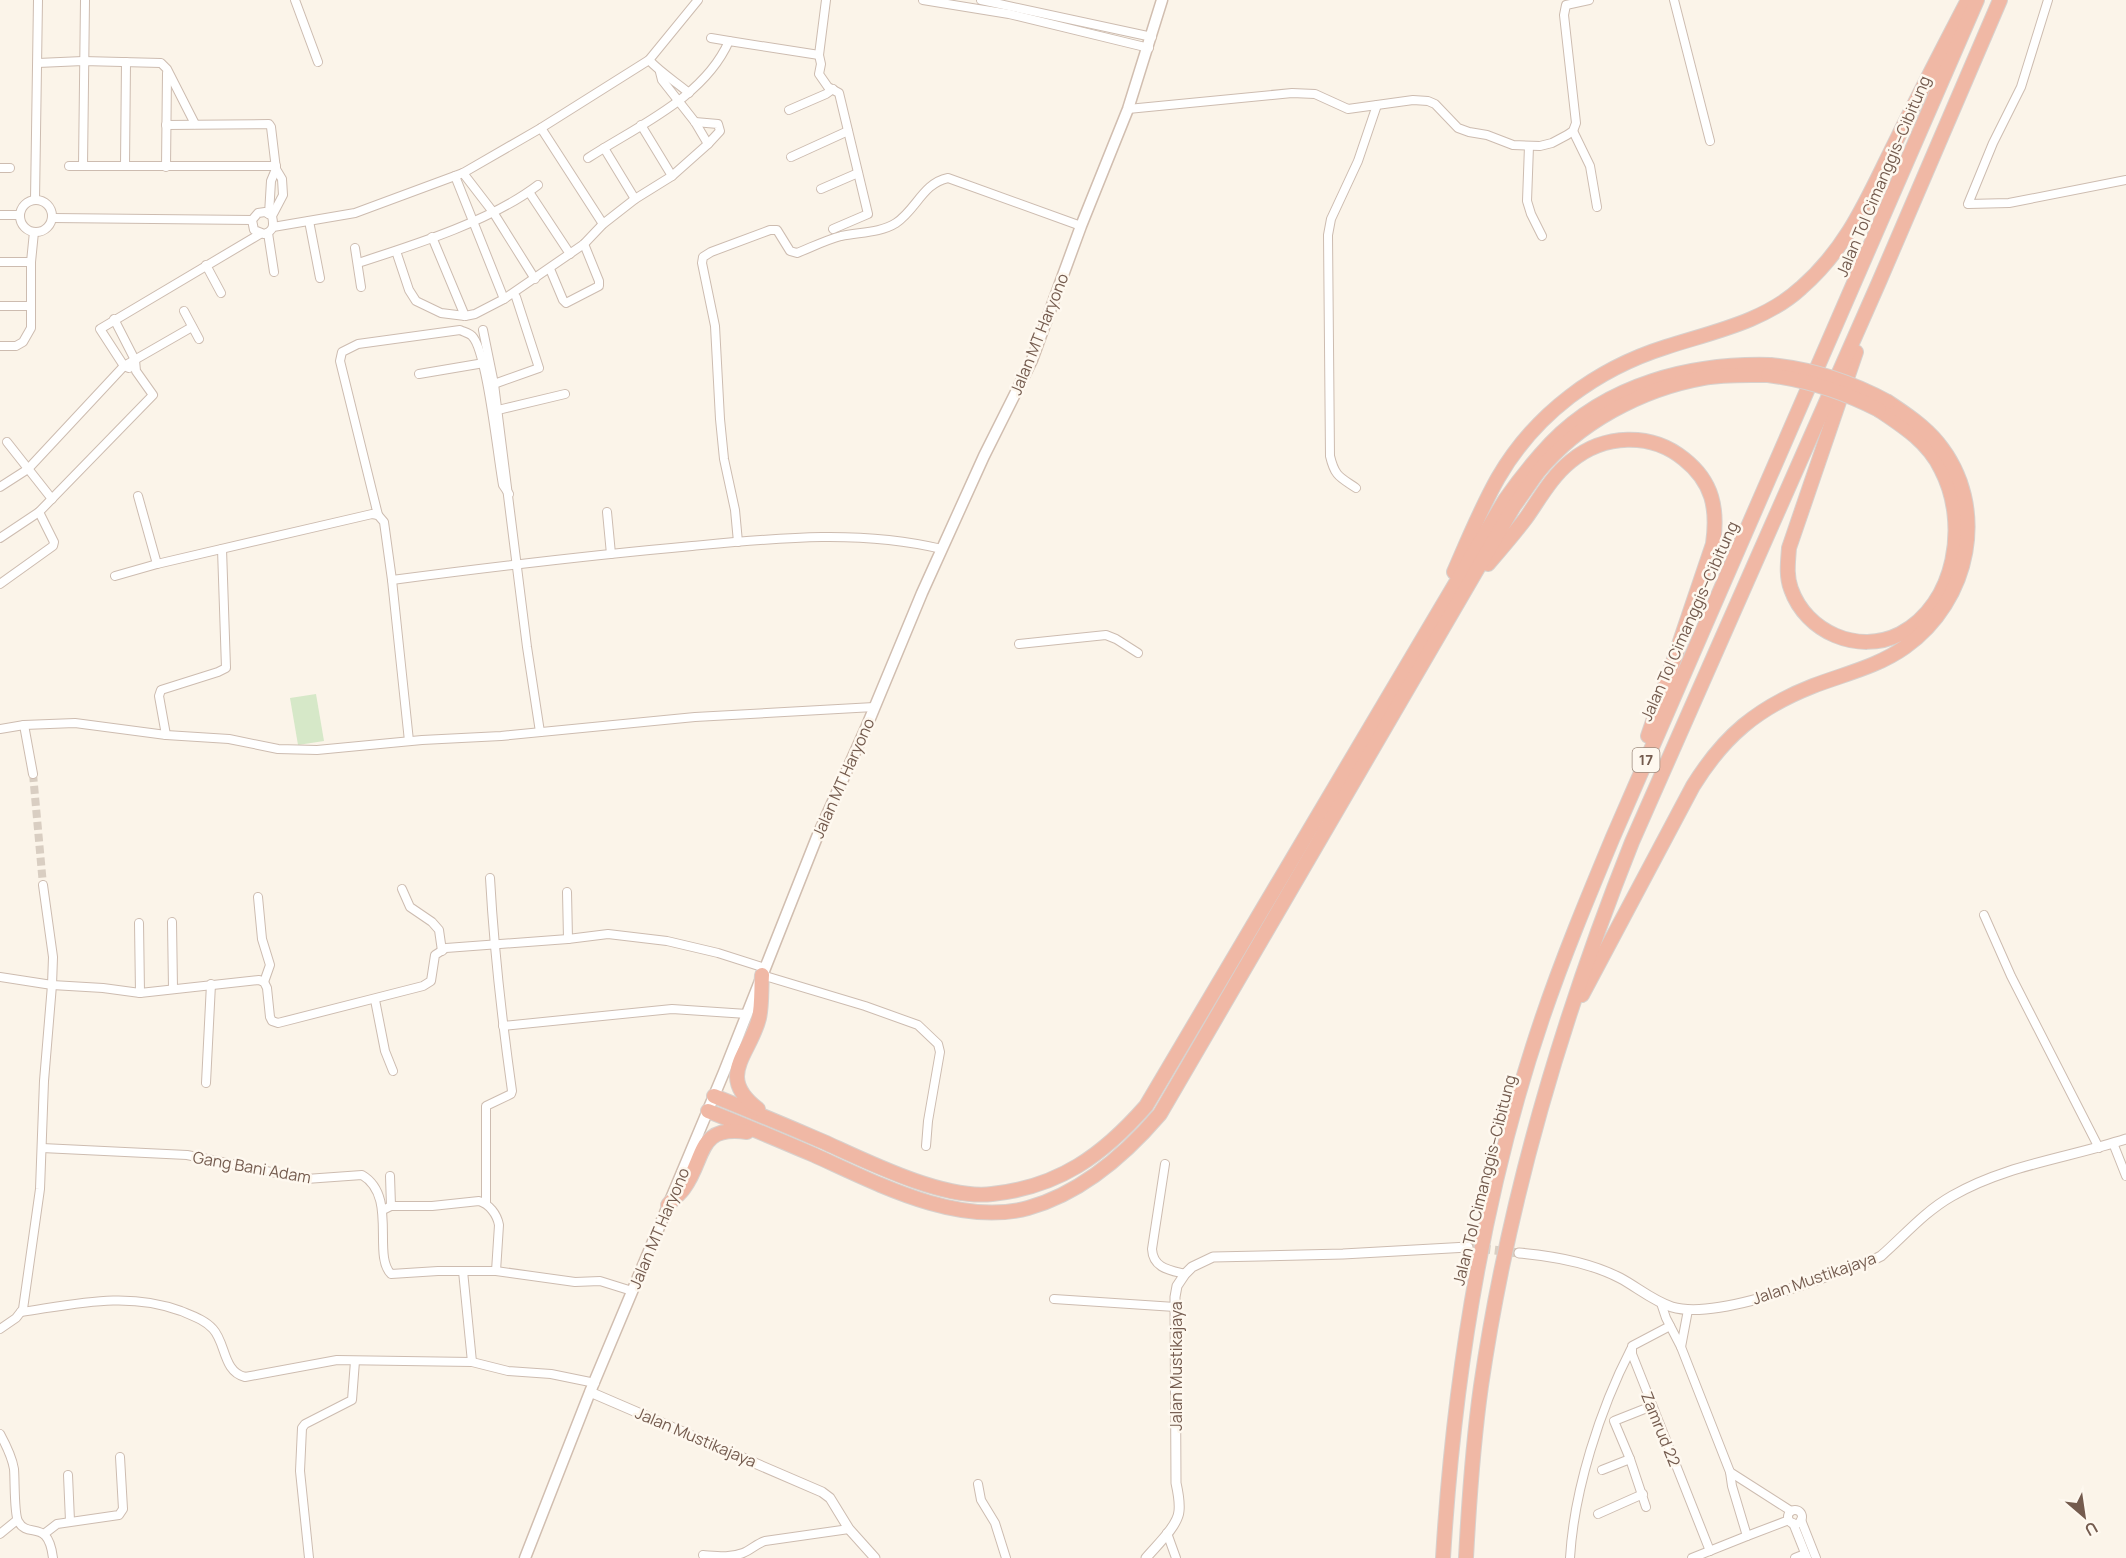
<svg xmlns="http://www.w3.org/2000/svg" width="2126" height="1558" viewBox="0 0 2126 1558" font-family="Manrope,sans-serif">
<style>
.green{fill:#d6e8c8}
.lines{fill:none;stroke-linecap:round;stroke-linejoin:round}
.minor-tunnel{stroke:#d9cec2;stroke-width:8;stroke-dasharray:8 4;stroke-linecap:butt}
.tertiary-tunnel{stroke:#d9cec2;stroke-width:9;stroke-dasharray:9 4.5;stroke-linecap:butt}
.minor-casing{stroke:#cdbcb0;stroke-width:10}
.tertiary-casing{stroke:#cdbcb0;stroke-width:11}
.secondary-casing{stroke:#d1beb0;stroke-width:13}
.motorway-casing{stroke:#d8d1cd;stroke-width:16}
.minor{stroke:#fff;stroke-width:8}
.tertiary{stroke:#fff;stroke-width:9}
.secondary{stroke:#fff;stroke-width:10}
.motorway{stroke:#f0b8a5;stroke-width:14}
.motorway-bridge-casing{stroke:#d8d1cd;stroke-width:16;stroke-linecap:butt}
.motorway-bridge{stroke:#f0b8a5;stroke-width:14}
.labels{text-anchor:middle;stroke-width:5;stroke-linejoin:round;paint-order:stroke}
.shield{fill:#fef8ef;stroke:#9d8a7e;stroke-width:1.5}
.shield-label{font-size:15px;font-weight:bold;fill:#745b4e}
.street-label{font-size:16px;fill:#745b4e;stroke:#fef8ef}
</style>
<rect width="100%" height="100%" fill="#fbf4e9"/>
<path class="green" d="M 316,694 L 324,741 L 298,745 L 290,698 Z"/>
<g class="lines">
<path class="minor-tunnel" d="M 33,774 L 43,885"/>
<path class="tertiary-tunnel" d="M 1468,1247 L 1519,1253"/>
<g class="minor-casing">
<g id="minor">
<path d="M 295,0 L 318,62"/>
<path d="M 826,0 L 819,55 L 821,64 L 819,74 L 828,87 L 839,93 L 868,214 L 833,229"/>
<path d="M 923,0 L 1009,14 L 1149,48"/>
<path d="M 981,0 L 1152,37"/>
<path d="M 1674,0 L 1710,141"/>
<path d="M 2048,0 L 2021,87 L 1993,143 L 1968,204 L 2009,203 L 2126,180"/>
<path d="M 711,38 L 729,41"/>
<path d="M 649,60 C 661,73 676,82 689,93"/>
<path d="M 38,63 L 83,61 L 161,63 L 167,69 L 195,124"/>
<path d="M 660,72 L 662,80 L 695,122 L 708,144"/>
<path d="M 1128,109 L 1292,93 L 1315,94 L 1348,109 L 1413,100 L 1428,101 L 1435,104 L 1458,128 L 1469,132 L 1487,135 L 1513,145 L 1540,146 L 1552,143 L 1567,135 L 1573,131 L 1576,123 L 1564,15 L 1566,5 L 1589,0"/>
<path d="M 789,110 L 826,94 L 833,89"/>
<path d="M 166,125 L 269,124 L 271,127 L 276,169 L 282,179 L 283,195 L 272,216 C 274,225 274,231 264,234 L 254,230 L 252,220 L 258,213 L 265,212 L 272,216"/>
<path d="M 641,125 L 672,176"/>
<path d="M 541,128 L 603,224"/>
<path d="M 1573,131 L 1590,166 L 1597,207"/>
<path d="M 1529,146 L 1527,201 L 1531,214 L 1542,236"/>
<path d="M 604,148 L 635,199"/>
<path d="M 791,157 L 848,131"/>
<path d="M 588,158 C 637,126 704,98 729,41 L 819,55"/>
<path d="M 125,165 L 126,62"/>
<path d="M 69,166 L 276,166"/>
<path d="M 83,166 L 85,0"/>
<path d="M 166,167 L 167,73"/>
<path d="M 0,168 L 10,168"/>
<path d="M 463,173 L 493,212 L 535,279"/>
<path d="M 455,176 L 504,299"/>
<path d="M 821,189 L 858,173"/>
<path d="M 529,192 L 570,254"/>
<circle cx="36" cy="216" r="16"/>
<path d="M 35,200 L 38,0"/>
<path d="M 269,214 L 271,181 L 276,169"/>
<path d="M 0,215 L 20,215"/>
<path d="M 53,218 L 252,220"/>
<path d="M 309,221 L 320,278"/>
<path d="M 273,227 L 355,213 L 463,173 L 541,128 L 649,60 L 698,0"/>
<path d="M 268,233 L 274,272"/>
<path d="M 432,237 L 465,316"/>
<path d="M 355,248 L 361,287"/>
<path d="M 396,251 L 409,290 L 416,301 L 441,313 L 465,316 L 475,314 L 504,299 L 584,244 L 603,224 L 635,199 L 672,176 L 708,144 L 720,131 L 718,124 L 695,122"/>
<path d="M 0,262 L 31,262"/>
<path d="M 358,263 C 414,245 491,221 538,185"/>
<path d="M 206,265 L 221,293"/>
<path d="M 550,269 L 563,300 L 566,303 L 599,286 L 599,281 L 584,244"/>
<path d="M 0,306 L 30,306"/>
<path d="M 184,311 L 199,339"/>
<path d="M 483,330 L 494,384 L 527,647 L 540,732"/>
<path d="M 0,346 L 16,346 L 23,342 L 31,328 L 31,262 L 34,232"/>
<path d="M 129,368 L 124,366 L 100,329 L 260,234"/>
<path d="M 419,374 L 484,363"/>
<path d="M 494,384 L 539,368 L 516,297"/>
<path d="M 498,410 L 565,394"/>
<path d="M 7,442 L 52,499"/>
<path d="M 0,487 L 28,469 L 124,366 L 192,327"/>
<path d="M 1356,488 C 1340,477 1335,477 1330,456 L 1328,235 L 1331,219 L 1358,161 L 1377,105"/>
<path d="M 138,496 L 157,564"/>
<path d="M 607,512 L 611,554"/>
<path d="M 378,515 L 340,361 L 342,352 L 358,344 L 460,330 C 464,332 469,333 472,336 C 487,350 498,459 503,485 L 509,494"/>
<path d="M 0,538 L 39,512 L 153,395 L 136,371 L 135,360 L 114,319"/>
<path d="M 738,542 L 735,510 L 724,459 L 720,419 L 715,326 L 702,263 L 703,257 L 711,252 L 770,230 L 777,230 L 790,251 L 797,253 C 812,247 826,240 841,236 C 859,232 880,233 896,223 C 916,210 923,183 948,178 L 1081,226"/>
<path d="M 115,576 L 157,564 L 372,514 L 378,515 L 384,522 L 392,580 L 409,741"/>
<path d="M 392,580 C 492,567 592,555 692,546 C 776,538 859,529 942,549"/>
<path d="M 0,584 L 53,546 L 54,542 L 39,512"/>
<path d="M 1019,644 L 1106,635 L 1116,639 L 1138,653"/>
<path d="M 24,725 L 33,774"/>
<path d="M 0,729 L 24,725 L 75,723 L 166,735 L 229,739 L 278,749 L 317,750 L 422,740 L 501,736 L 695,717 L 874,707"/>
<path d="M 166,735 L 159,696 L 161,690 L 218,672 L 226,668 L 222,549"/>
<path d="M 402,889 L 410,907 L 432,922 L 439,930 L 442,951"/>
<path d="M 567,892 L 568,939"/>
<path d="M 258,897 L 262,939 L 270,965 L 264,982"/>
<path d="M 1984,915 L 2011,976 L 2099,1148"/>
<path d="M 172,922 L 173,989"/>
<path d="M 139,923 L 140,993"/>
<path d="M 762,975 L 865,1006 L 918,1025 L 938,1044 L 940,1052 L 928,1121 L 926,1146"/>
<path d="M 0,977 L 52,985 L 103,988 L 140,993 L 259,980 L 264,982 L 267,988 L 270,1017 L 272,1021 L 278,1023 L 423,986 L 431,981 L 435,955 L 446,948 L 568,939 L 608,934 L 667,941 L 718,953 L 765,968"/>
<path d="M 375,1000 L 385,1051 L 393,1071"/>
<path d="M 503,1026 L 672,1009 L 747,1014"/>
<path d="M 206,1083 L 211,984"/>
<path d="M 2113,1143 L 2126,1176"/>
<path d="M 42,1148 L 187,1155 L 306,1179 L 362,1175 C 398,1196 372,1255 391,1274 L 438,1271 L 496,1271 L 575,1282 L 600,1281 L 632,1291"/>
<path d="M 1165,1164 L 1152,1249 C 1153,1268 1169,1270 1185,1274"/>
<path d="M 390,1176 L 391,1206"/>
<path d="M 486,1203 L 486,1106 L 511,1094 L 512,1091 C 502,1020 494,950 490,878"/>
<path d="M 383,1210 L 391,1206 L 432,1206 L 479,1201 C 489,1204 497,1214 499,1225 L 496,1271"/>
<path d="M 463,1271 L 472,1362"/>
<path d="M 1054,1299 L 1175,1307"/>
<path d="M 1661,1303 L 1666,1318 L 1681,1347 L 1688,1310"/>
<path d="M 21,1312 C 76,1304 128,1291 181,1311 C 193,1316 205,1320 213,1329 C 226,1343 223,1372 245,1377 L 337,1360 L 472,1362 L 508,1371 L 551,1374 L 595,1383"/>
<path d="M 1670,1326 L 1632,1346 L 1632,1354 L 1710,1551"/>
<path d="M 0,1329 L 16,1318 L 23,1309 L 40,1189 L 44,1081 L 52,985 L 53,957 L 43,885"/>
<path d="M 1681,1347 L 1730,1472 L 1791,1511"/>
<path d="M 0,1434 C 6,1445 12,1457 14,1469 C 15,1481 14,1513 18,1521 C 28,1540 48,1517 53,1558"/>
<path d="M 1602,1470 L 1630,1459"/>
<path d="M 1730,1472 L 1732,1486 L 1747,1536 L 1789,1520"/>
<path d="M 68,1475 L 70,1521"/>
<path d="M 978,1484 L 981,1500 L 995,1523 L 1006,1558"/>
<path d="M 1646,1507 L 1630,1459 L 1614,1421 L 1652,1406"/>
<circle cx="1795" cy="1517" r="7"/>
<path d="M 1598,1514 L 1643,1494"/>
<path d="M 1801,1520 L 1816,1558"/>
<path d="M 1793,1523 L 1807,1558"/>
<path d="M 1167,1533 L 1176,1558"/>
<path d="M 0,1534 L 17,1520"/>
<path d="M 44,1534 L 57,1524 L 119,1515 L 123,1509 L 120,1457"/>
<path d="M 703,1555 C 717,1556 730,1558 743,1553 C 751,1550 756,1544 765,1541 L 849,1529"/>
<path d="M 309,1558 L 300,1471 L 302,1428 L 305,1424 L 352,1400 L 355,1361"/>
<path d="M 1570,1558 C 1574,1490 1600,1409 1631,1349"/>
<path d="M 1692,1558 L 1747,1536"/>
<path d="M 1795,1558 L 1805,1554"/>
</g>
</g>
<g class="tertiary-casing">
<g id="tertiary">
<path d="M 1519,1253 C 1554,1256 1589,1262 1620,1278 C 1637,1287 1653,1301 1672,1307 C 1719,1321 1825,1276 1873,1260 L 1881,1256 C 1905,1235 1924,1212 1952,1196 C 2005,1165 2068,1158 2126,1139"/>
<path d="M 590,1392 L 822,1492 L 830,1498 L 849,1529 L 875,1558"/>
<path d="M 1146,1558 C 1155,1547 1178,1526 1179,1511 C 1180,1502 1178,1492 1176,1483 L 1175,1297 L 1177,1286 L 1185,1274 L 1192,1267 L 1213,1257 L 1343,1254 L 1468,1247"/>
</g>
</g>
<g class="secondary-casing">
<path id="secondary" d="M 525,1558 L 590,1392 L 724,1072 L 817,837 L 866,728 L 922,593 L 984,456 L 1032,360 L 1081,226 L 1128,109 L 1162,0"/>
</g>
<g class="motorway-casing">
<g id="motorway">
<path d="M 1856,352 L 1789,548 C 1788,562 1786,576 1791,589 C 1806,632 1858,655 1900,634 C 1957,604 1969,522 1941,469 C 1928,442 1903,426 1879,410"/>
<path d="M 1488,564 C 1501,549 1514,534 1526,518 C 1540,498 1552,476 1571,461 C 1604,434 1651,432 1684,459 C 1713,482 1718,509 1713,544 L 1648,736"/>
<path d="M 1454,572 C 1468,540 1481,508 1498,478 C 1535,414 1596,369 1666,347 C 1712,332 1764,322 1801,288 C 1848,247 1867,199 1894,145 C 1918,96 1943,48 1968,0"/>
<path d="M 1582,995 L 1693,786 C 1724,736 1757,708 1813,686 C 1844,674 1877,667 1905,647 C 1970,601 1990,507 1938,443 C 1924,426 1906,414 1888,402"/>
<path d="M 714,1096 C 751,1111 787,1126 824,1142 C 868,1162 944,1200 992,1194 C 1059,1187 1103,1155 1146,1106 L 1505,500 C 1519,480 1534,461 1551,443 C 1608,384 1691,363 1770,365"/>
<path d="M 758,1109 C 715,1076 750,1055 759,1018 C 762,1005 761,989 762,975"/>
<path d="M 708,1111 C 744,1125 779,1140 814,1155 C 876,1183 958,1227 1028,1208 C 1082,1193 1125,1155 1160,1114 L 1514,506 C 1522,495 1530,483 1538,472 C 1578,423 1641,389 1703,378 C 1724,374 1746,375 1768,375"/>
<path d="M 668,1205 C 673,1199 680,1194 684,1188 C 706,1158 696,1125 747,1132"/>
<path d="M 1443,1558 C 1454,1376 1483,1193 1542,1019 C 1563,957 1588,897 1613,837 L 1977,0"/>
<path d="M 1466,1558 C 1469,1501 1473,1443 1481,1386 C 1508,1201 1563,1015 1632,842 L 1879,282 L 2000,0"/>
</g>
</g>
<use href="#minor" class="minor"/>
<use href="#tertiary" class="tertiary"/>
<use href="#secondary" class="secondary"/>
<use href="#motorway" class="motorway"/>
<g class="motorway-bridge-casing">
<g id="motorway-bridge">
<path d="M 1770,365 C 1813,369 1851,382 1888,402"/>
<path d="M 1768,375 C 1807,380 1844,392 1879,410"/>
</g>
</g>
<use href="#motorway-bridge" class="motorway-bridge"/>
</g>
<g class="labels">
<rect class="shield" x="1632.5" y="748" width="27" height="24" rx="4.5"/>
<g class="shield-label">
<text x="1646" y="765">17</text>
</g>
<g class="street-label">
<text transform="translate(1883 176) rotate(-67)" y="6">Jalan Tol Cimanggis–Cibitung</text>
<text transform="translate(1039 334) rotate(-68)" y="6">Jalan MT Haryono</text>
<text transform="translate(1689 621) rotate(-66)" y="6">Jalan Tol Cimanggis–Cibitung</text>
<text transform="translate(843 778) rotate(-66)" y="6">Jalan MT Haryono</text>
<text transform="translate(252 1167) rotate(10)" y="6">Gang Bani Adam</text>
<text transform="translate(1484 1180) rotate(-76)" y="6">Jalan Tol Cimanggis–Cibitung</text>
<text transform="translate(659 1228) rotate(-67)" y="6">Jalan MT Haryono</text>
<text transform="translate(1814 1278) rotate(-19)" y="6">Jalan Mustikajaya</text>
<text transform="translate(1176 1366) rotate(-90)" y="6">Jalan Mustikajaya</text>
<text transform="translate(1661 1429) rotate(68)" y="6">Zamrud 22</text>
<text transform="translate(696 1437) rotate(23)" y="6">Jalan Mustikajaya</text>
</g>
</g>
<g transform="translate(2084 1516) rotate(151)" stroke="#fef8ef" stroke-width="4.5" paint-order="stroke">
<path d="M0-4.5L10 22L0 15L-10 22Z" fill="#745b4e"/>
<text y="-9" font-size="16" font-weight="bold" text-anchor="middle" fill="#745b4e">U</text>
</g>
</svg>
